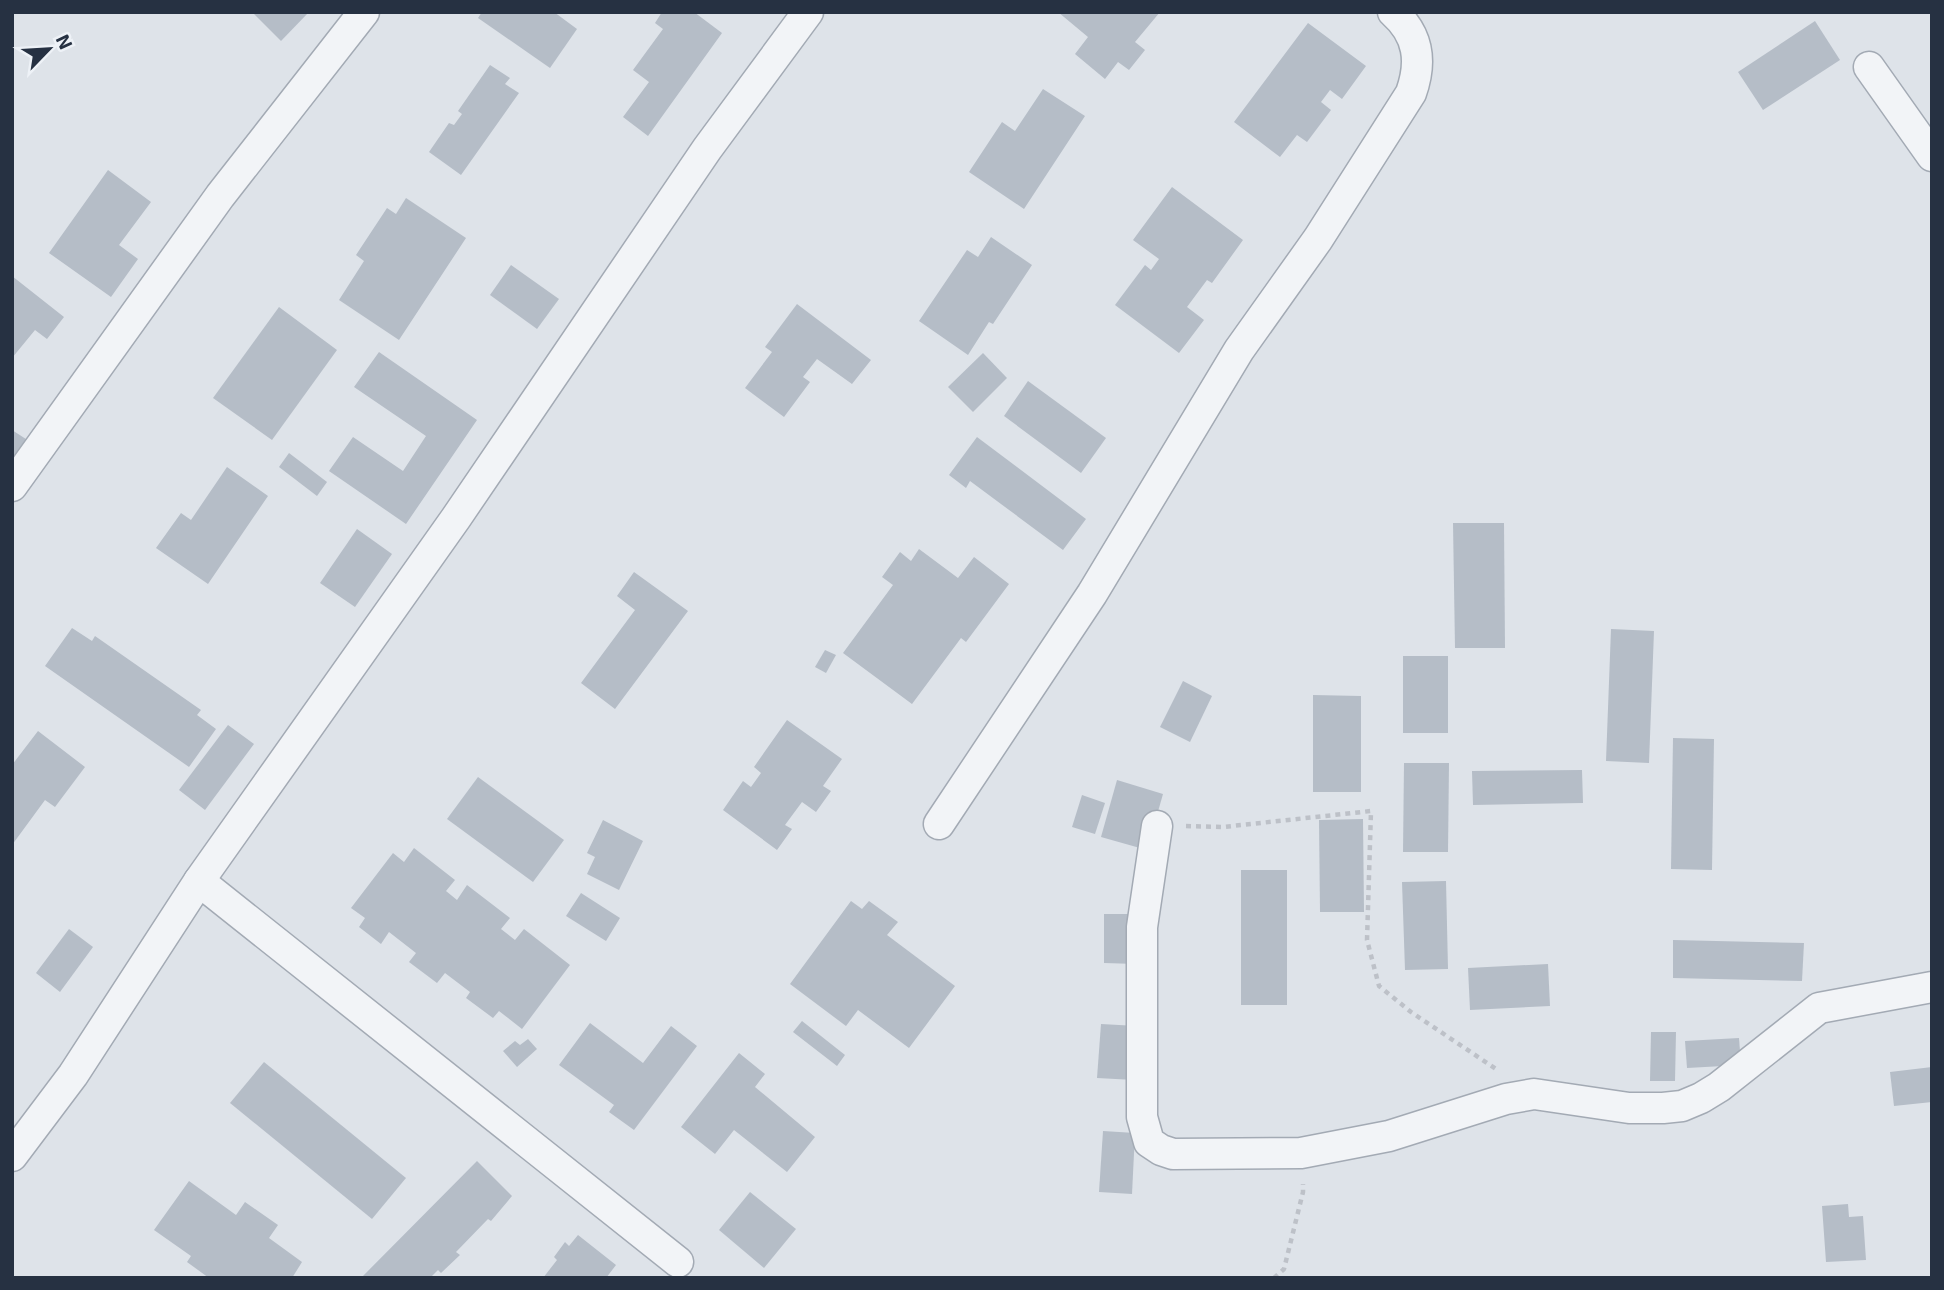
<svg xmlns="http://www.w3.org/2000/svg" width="1944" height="1290" viewBox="0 0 1944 1290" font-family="'Exo 2',sans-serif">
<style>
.building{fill:#b5bdc7}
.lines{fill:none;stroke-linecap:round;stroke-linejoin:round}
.minor-casing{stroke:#a3aab4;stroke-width:33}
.path{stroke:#bdc1c8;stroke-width:4.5;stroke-dasharray:5 5;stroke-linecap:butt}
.minor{stroke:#f2f4f7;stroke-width:30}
</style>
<rect width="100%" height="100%" fill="#dee3e9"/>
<g class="building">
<path d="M 252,12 L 309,12 L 281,41 Z"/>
<path d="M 482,12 L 554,12 L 577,29 L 550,68 L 478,18 Z"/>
<path d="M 662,12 L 694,12 L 722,33 L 648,136 L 623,117 L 649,82 L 633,70 L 663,29 L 655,23 Z"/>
<path d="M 1058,12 L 1160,12 L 1135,42 L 1145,50 L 1129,70 L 1118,62 L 1105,79 L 1075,54 L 1088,37 Z"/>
<path d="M 1815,21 L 1840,60 L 1763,110 L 1738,72 Z"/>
<path d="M 1308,23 L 1366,66 L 1342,99 L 1330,90 L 1321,102 L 1331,110 L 1307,142 L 1297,135 L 1280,157 L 1234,122 Z"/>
<path d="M 490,65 L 510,78 L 505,84 L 519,93 L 461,175 L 429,152 L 449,123 L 454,125 L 462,114 L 458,111 Z"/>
<path d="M 1043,89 L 1085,116 L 1024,209 L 969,172 L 1002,122 L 1015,131 Z"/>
<path d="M 108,170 L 151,202 L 119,245 L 138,259 L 111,297 L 49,253 Z"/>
<path d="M 1172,187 L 1243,240 L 1212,283 L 1207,280 L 1187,307 L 1204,320 L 1179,353 L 1115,305 L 1145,265 L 1151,270 L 1159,259 L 1133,240 Z"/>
<path d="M 406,198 L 466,238 L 399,340 L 339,300 L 364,261 L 356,255 L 387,208 L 396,214 Z"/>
<path d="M 991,237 L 1032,265 L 993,324 L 989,322 L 968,355 L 919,321 L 967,250 L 978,257 Z"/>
<path d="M 511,265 L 559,299 L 537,329 L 490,295 Z"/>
<path d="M 12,276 L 64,317 L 47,339 L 35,330 L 12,358 Z"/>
<path d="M 797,304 L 871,360 L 852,384 L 817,359 L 803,377 L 810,382 L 784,417 L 745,388 L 772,352 L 765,347 Z"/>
<path d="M 279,307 L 337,350 L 272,440 L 213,398 Z"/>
<path d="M 379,352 L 477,420 L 406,524 L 329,471 L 353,437 L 403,471 L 426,436 L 354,387 Z"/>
<path d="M 983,353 L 1007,378 L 973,412 L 948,387 Z"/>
<path d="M 1028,381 L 1106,438 L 1081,473 L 1004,416 Z"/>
<path d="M 12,430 L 29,441 L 12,467 Z"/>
<path d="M 977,437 L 1086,519 L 1063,550 L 970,481 L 966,488 L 949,475 Z"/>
<path d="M 289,453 L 327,482 L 317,496 L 279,467 Z"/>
<path d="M 227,467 L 268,496 L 208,584 L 156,548 L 181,513 L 191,520 Z"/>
<path d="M 1453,523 L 1504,523 L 1505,648 L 1455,648 Z"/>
<path d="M 357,529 L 392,554 L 355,607 L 320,583 Z"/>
<path d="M 919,549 L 958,578 L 974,557 L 1009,584 L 966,642 L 961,638 L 912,704 L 843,653 L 893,585 L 882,577 L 900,552 L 911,561 Z"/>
<path d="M 634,572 L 688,611 L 615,709 L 581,683 L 635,610 L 617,596 Z"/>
<path d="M 72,628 L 92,641 L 95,636 L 201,710 L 197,715 L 216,729 L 189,767 L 45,666 Z"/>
<path d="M 1611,629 L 1654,631 L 1649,763 L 1606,761 Z"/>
<path d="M 825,650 L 836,655 L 826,673 L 815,667 Z"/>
<rect x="1403" y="656" width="45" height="77"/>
<path d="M 1183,681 L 1212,696 L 1190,742 L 1160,727 Z"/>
<path d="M 1313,695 L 1361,696 L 1361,792 L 1313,792 Z"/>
<path d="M 787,720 L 842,759 L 823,786 L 831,791 L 816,812 L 802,802 L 785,825 L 792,829 L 777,850 L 723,810 L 743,781 L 751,787 L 761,773 L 754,767 Z"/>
<path d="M 228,725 L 254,744 L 205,810 L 179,790 Z"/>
<path d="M 38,731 L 85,767 L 55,807 L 45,800 L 12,845 L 12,765 Z"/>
<path d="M 1673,738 L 1714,739 L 1712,870 L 1671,869 Z"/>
<path d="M 1404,763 L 1449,763 L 1448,852 L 1403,852 Z"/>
<path d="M 1582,770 L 1583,803 L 1473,805 L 1472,771 Z"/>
<path d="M 478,777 L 564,840 L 533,882 L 447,819 Z"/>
<path d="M 1117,780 L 1163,794 L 1147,850 L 1101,837 Z"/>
<path d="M 1082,795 L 1105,803 L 1095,834 L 1072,827 Z"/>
<path d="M 1363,819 L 1364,912 L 1320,912 L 1319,820 Z"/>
<path d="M 603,820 L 643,841 L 619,890 L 587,874 L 595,857 L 587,853 Z"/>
<path d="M 414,848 L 455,880 L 446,891 L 457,900 L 467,885 L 510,918 L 501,929 L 515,940 L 524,929 L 570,965 L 522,1029 L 499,1011 L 493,1018 L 466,998 L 470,992 L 445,973 L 437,983 L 409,962 L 416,953 L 389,932 L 381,944 L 359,927 L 365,918 L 351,908 L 393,853 L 404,862 Z"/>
<rect x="1241" y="870" width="46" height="135"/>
<path d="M 1446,881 L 1448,969 L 1405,970 L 1402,882 Z"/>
<path d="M 581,893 L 620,918 L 606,941 L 566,916 Z"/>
<path d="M 851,901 L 862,909 L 869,901 L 898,922 L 887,935 L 955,986 L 909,1048 L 858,1010 L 846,1026 L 790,984 Z"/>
<path d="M 1104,914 L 1136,914 L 1136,964 L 1104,963 Z"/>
<path d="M 69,929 L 93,947 L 60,992 L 36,973 Z"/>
<path d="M 1673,940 L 1804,943 L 1802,981 L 1673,978 Z"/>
<path d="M 1548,964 L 1550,1006 L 1470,1010 L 1468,968 Z"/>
<path d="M 802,1021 L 845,1055 L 837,1066 L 793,1032 Z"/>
<path d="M 590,1023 L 643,1063 L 671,1026 L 697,1046 L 634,1130 L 609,1112 L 614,1105 L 559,1065 Z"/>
<path d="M 1101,1024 L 1137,1026 L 1134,1080 L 1097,1078 Z"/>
<path d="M 1651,1032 L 1676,1032 L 1675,1081 L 1650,1081 Z"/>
<path d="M 1739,1038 L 1741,1065 L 1687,1068 L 1685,1041 Z"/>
<path d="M 528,1039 L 537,1049 L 517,1067 L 503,1051 L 515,1041 L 520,1045 Z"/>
<path d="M 739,1053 L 765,1074 L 755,1087 L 815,1137 L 787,1172 L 734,1130 L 715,1154 L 681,1127 Z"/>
<path d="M 264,1062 L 406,1178 L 372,1219 L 230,1103 Z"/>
<path d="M 1932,1067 L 1932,1102 L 1894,1106 L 1890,1072 Z"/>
<path d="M 1103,1131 L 1135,1133 L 1132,1194 L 1099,1192 Z"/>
<path d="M 477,1161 L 512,1196 L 491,1221 L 488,1219 L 456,1252 L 460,1255 L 441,1273 L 438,1270 L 430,1278 L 361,1278 Z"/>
<path d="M 189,1181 L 236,1215 L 245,1202 L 278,1225 L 269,1238 L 302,1262 L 292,1278 L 209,1278 L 187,1262 L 191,1256 L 154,1230 Z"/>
<path d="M 750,1192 L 796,1229 L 764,1268 L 719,1230 Z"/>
<path d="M 1848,1204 L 1849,1217 L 1863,1216 L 1866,1260 L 1826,1262 L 1822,1206 Z"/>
<path d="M 578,1235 L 616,1265 L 606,1278 L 543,1278 L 557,1260 L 554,1257 L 565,1242 L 569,1246 Z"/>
</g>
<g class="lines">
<g class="minor-casing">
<g id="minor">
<path d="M 1869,67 L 1932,156"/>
<path d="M 12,486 L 220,196 L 364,12"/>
<path d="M 939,824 L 1092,594 L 1239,350 L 1318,239 L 1411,93 C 1422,62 1419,35 1393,12"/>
<path d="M 1157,826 L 1142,927 L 1142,1117 L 1149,1142 L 1161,1150 L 1173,1154 L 1301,1153 L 1389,1136 L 1506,1099 L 1534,1094 L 1629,1108 L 1663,1108 L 1682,1106 L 1701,1098 L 1719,1087 L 1819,1008 L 1932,987"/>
<path d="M 199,881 L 678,1262"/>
<path d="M 12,1156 L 73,1075 L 199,881 L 456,518 L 707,149 L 808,12"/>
</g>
</g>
<g class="path">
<path d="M 1186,826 L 1223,827 L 1371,811 L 1367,940 L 1379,986 L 1411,1012 L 1496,1069"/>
<path d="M 1274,1278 L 1284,1269 L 1303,1192 L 1303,1184"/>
</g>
<use href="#minor" class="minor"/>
</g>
<rect width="1944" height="1290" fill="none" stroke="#263142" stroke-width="28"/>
<g transform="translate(49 49) rotate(65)" stroke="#eef2f7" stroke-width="5" paint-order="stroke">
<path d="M0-5L12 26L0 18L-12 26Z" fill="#263142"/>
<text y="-10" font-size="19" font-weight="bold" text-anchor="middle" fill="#263142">N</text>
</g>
</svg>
